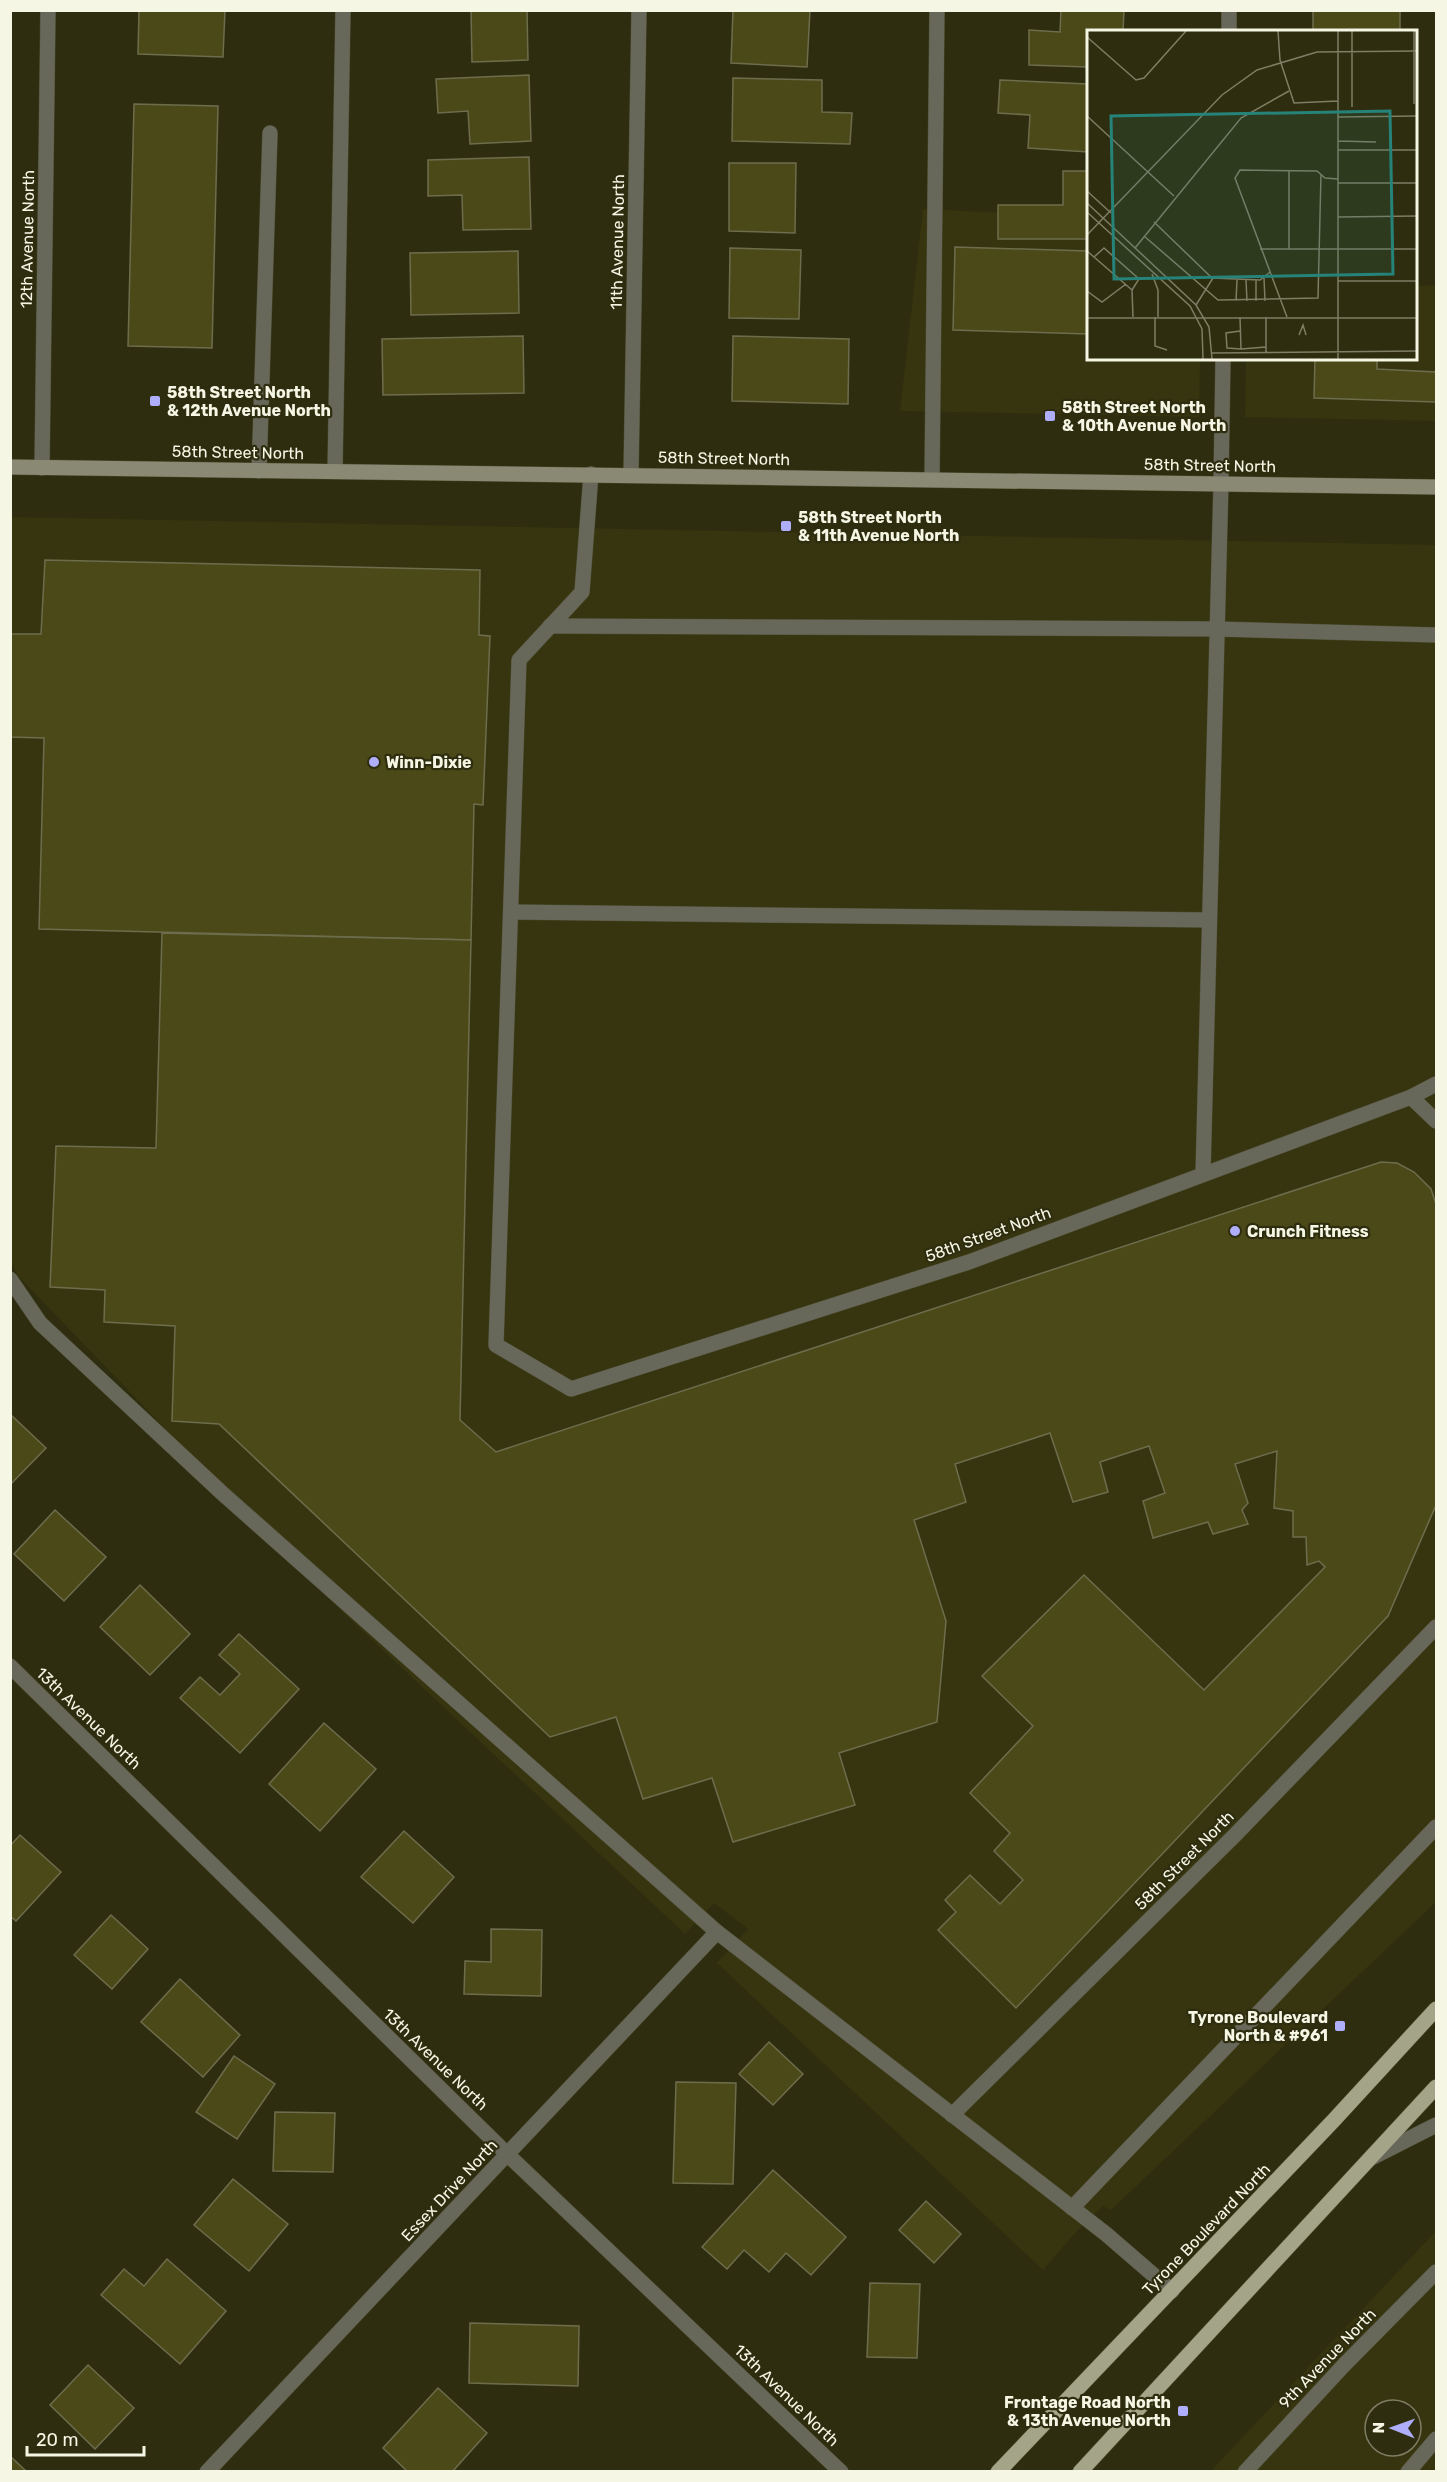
<svg xmlns="http://www.w3.org/2000/svg" width="1447" height="2482" viewBox="0 0 1447 2482" font-family="Rubik,sans-serif">
<style>
.built{fill:#36350f;fill-rule:evenodd}
.building{fill:#4b4918;stroke:#6d6d4e;stroke-width:1.5}
.lines{fill:none;stroke-linecap:round;stroke-linejoin:round}
.lane-casing{stroke:#4a492d;stroke-width:16}
.street-casing{stroke:#4a492d;stroke-width:16}
.secondary-casing{stroke:#4a492d;stroke-width:16}
.primary-casing{stroke:#4a492d;stroke-width:16}
.lane{stroke:#68685a;stroke-width:15}
.street{stroke:#68685a;stroke-width:15}
.secondary{stroke:#8a8a74;stroke-width:15}
.primary{stroke:#a4a488;stroke-width:15}
.poi-dot{fill:#afaefa;stroke:#2e2d0f;stroke-width:2}
.labels{text-anchor:middle;stroke-width:4.5;stroke-linejoin:round;paint-order:stroke}
.street-label{font-size:16px;fill:#f6f6e5;stroke:#2e2d0f}
.poi-label{font-size:16px;font-weight:bold;fill:#f6f6e5;stroke:#2e2d0f;text-anchor:start}
.inset-road{fill:none;stroke:#7e7d65;stroke-width:1.5}
.view{fill:#26837a;fill-opacity:0.15;stroke:#26837a;stroke-width:3}
.inset-edge{fill:none;stroke:#f6f6e5;stroke-width:3}
</style>
<rect width="100%" height="100%" fill="#2e2d0f"/>
<g class="built">
<path d="M 923,209 L 1088,217 L 1088,358 L 1200,359 L 1199,417 L 900,411 Z"/>
<path d="M 1436,285 L 1436,421 L 1245,417 L 1246,359 L 1416,358 L 1416,286 Z"/>
<path d="M 10,517 L 1436,545 L 1436,1902 L 1111,2210 L 1103,2206 L 1075,2233 L 1043,2270 L 717,1963 L 748,1929 L 714,1903 L 685,1934 L 334,1604 L 18,1276 L 10,1261 Z"/>
<path d="M 1436,2231 L 1436,2471 L 1211,2471 ZM 1375,2410 L 1411,2410 L 1411,2446 L 1375,2446 Z"/>
</g>
<g class="building">
<path d="M 139,10 L 225,10 L 223,57 L 138,54 Z"/>
<path d="M 471,10 L 527,10 L 528,60 L 472,62 Z"/>
<path d="M 733,10 L 810,10 L 807,67 L 731,63 Z"/>
<path d="M 1061,10 L 1124,10 L 1123,32 L 1088,32 L 1088,67 L 1029,65 L 1029,30 L 1060,32 Z"/>
<rect x="1313" y="10" width="87" height="22"/>
<path d="M 529,75 L 531,141 L 470,144 L 468,111 L 438,113 L 436,79 Z"/>
<path d="M 733,78 L 822,80 L 822,112 L 852,113 L 850,144 L 732,141 Z"/>
<path d="M 1000,80 L 1088,84 L 1088,152 L 1028,148 L 1030,115 L 998,113 Z"/>
<path d="M 134,104 L 218,106 L 212,348 L 128,346 Z"/>
<path d="M 529,157 L 531,229 L 463,230 L 462,195 L 428,196 L 428,160 Z"/>
<path d="M 729,163 L 796,163 L 795,233 L 729,231 Z"/>
<path d="M 1063,171 L 1088,171 L 1088,239 L 998,239 L 998,205 L 1063,205 Z"/>
<path d="M 955,247 L 1088,251 L 1088,334 L 953,330 Z"/>
<path d="M 730,248 L 801,250 L 799,319 L 729,318 Z"/>
<path d="M 518,251 L 519,313 L 411,315 L 410,253 Z"/>
<path d="M 523,336 L 524,393 L 383,395 L 382,339 Z"/>
<path d="M 733,336 L 849,339 L 848,404 L 732,401 Z"/>
<path d="M 1315,358 L 1377,358 L 1377,369 L 1436,372 L 1436,402 L 1314,398 Z"/>
<path d="M 45,560 L 480,570 L 479,635 L 490,636 L 483,805 L 474,804 L 471,940 L 39,929 L 44,738 L 10,737 L 10,634 L 41,634 Z"/>
<path d="M 162,933 L 471,940 L 460,1420 L 496,1452 L 1381,1162 L 1397,1163 L 1414,1172 L 1431,1189 L 1436,1204 L 1436,1505 L 1388,1616 L 1016,2008 L 938,1930 L 956,1912 L 945,1900 L 970,1875 L 1000,1904 L 1023,1880 L 994,1851 L 1010,1833 L 970,1793 L 1033,1726 L 982,1676 L 1084,1575 L 1204,1690 L 1325,1567 L 1319,1561 L 1307,1565 L 1306,1537 L 1293,1537 L 1293,1511 L 1274,1508 L 1277,1451 L 1235,1464 L 1248,1503 L 1242,1510 L 1248,1524 L 1213,1534 L 1208,1522 L 1153,1538 L 1143,1501 L 1165,1493 L 1149,1446 L 1100,1462 L 1108,1492 L 1073,1502 L 1050,1433 L 955,1464 L 966,1502 L 914,1520 L 946,1621 L 937,1722 L 839,1753 L 855,1805 L 733,1842 L 712,1778 L 643,1799 L 616,1717 L 550,1737 L 219,1424 L 172,1421 L 175,1326 L 104,1322 L 105,1290 L 50,1287 L 56,1146 L 156,1148 Z"/>
<path d="M 10,1414 L 46,1448 L 10,1485 Z"/>
<path d="M 55,1510 L 106,1557 L 64,1601 L 14,1554 Z"/>
<path d="M 140,1585 L 190,1634 L 150,1675 L 100,1627 Z"/>
<path d="M 239,1634 L 299,1689 L 240,1753 L 180,1698 L 200,1677 L 220,1695 L 240,1674 L 219,1655 Z"/>
<path d="M 324,1723 L 376,1769 L 320,1831 L 269,1784 Z"/>
<path d="M 404,1831 L 454,1877 L 413,1923 L 361,1877 Z"/>
<path d="M 20,1835 L 61,1872 L 16,1921 L 10,1916 L 10,1846 Z"/>
<path d="M 111,1915 L 148,1949 L 112,1989 L 74,1955 Z"/>
<path d="M 491,1929 L 542,1930 L 541,1996 L 464,1994 L 465,1961 L 491,1962 Z"/>
<path d="M 180,1979 L 240,2035 L 203,2077 L 141,2022 Z"/>
<path d="M 769,2042 L 803,2074 L 773,2105 L 739,2074 Z"/>
<path d="M 234,2056 L 275,2084 L 237,2139 L 196,2112 Z"/>
<path d="M 676,2082 L 736,2083 L 733,2184 L 673,2183 Z"/>
<path d="M 275,2112 L 335,2113 L 333,2172 L 273,2171 Z"/>
<path d="M 773,2170 L 846,2237 L 811,2275 L 786,2253 L 769,2272 L 744,2250 L 727,2269 L 702,2247 Z"/>
<path d="M 233,2179 L 288,2224 L 249,2271 L 194,2225 Z"/>
<path d="M 926,2201 L 961,2234 L 934,2263 L 899,2230 Z"/>
<path d="M 167,2259 L 226,2311 L 180,2364 L 101,2295 L 124,2269 L 144,2286 Z"/>
<path d="M 870,2283 L 920,2284 L 917,2358 L 867,2357 Z"/>
<path d="M 470,2323 L 579,2326 L 578,2386 L 469,2383 Z"/>
<path d="M 88,2365 L 134,2408 L 95,2449 L 50,2405 Z"/>
<path d="M 438,2388 L 487,2433 L 452,2472 L 408,2472 L 383,2448 Z"/>
<path d="M 10,2456 L 27,2472 L 10,2472 Z"/>
</g>
<g class="lines">
<g class="lane-casing">
<g id="lane">
<path d="M 259,471 L 270,133"/>
<path d="M 335,471 L 343,10"/>
<path d="M 591,474 L 582,592 L 519,660 L 496,1345 L 571,1389 L 969,1262 L 1411,1097 L 1436,1084"/>
<path d="M 932,479 L 937,10"/>
<path d="M 550,626 L 1217,629 L 1436,635"/>
<path d="M 511,912 L 1209,920"/>
<path d="M 1411,1097 L 1436,1121"/>
<path d="M 1203,1174 L 1221,483"/>
<path d="M 10,1279 L 40,1323 L 222,1493 L 717,1932 L 1106,2234 L 1172,2291"/>
<path d="M 952,2115 L 1236,1834 L 1436,1627"/>
<path d="M 1072,2208 L 1436,1827"/>
<path d="M 1245,2472 L 1344,2365 L 1436,2272"/>
<path d="M 1408,2472 L 1436,2439"/>
</g>
</g>
<g class="street-casing">
<g id="street">
<path d="M 1229,32 L 1229,10"/>
<path d="M 42,468 L 48,10"/>
<path d="M 631,475 L 639,10"/>
<path d="M 1221,483 L 1223,358"/>
<path d="M 10,1666 L 507,2154 L 841,2472"/>
<path d="M 1371,2158 L 1436,2125"/>
<path d="M 207,2472 L 717,1932"/>
</g>
</g>
<g class="secondary-casing">
<path id="secondary" d="M 10,467 L 1436,487"/>
</g>
<g class="primary-casing">
<g id="primary">
<path d="M 998,2472 L 1334,2120 L 1436,2009"/>
<path d="M 1080,2472 L 1436,2087"/>
</g>
</g>
<use href="#lane" class="lane"/>
<use href="#street" class="street"/>
<use href="#secondary" class="secondary"/>
<use href="#primary" class="primary"/>
</g>
<g class="poi-dot">
<rect x="149" y="395" width="12" height="12" rx="3"/>
<rect x="1044" y="410" width="12" height="12" rx="3"/>
<rect x="780" y="520" width="12" height="12" rx="3"/>
<circle cx="374" cy="762" r="6"/>
<circle cx="1235" cy="1231" r="6"/>
<rect x="1334" y="2020" width="12" height="12" rx="3"/>
<rect x="1177" y="2405" width="12" height="12" rx="3"/>
</g>
<g class="labels">
<g class="street-label">
<text transform="translate(27 239) rotate(-89)" y="6">12th Avenue North</text>
<text transform="translate(617 242) rotate(-89)" y="6">11th Avenue North</text>
<text transform="translate(238 452) rotate(1)" y="6">58th Street North</text>
<text transform="translate(724 458) rotate(1)" y="6">58th Street North</text>
<text transform="translate(1210 465) rotate(1)" y="6">58th Street North</text>
<text transform="translate(988 1234) rotate(-20)" y="6">58th Street North</text>
<text transform="translate(89 1718) rotate(44)" y="6">13th Avenue North</text>
<text transform="translate(1184 1860) rotate(-45)" y="6">58th Street North</text>
<text transform="translate(436 2059) rotate(44)" y="6">13th Avenue North</text>
<text transform="translate(449 2190) rotate(-47)" y="6">Essex Drive North</text>
<text transform="translate(1206 2229) rotate(-46)" y="6">Tyrone Boulevard North</text>
<text transform="translate(1327 2358) rotate(-46)" y="6">9th Avenue North</text>
<text transform="translate(787 2395) rotate(44)" y="6">13th Avenue North</text>
</g>
<g class="poi-label">
<text x="167" y="398">58th Street North<tspan x="167" dy="18">&amp; 12th Avenue North</tspan></text>
<text x="1062" y="413">58th Street North<tspan x="1062" dy="18">&amp; 10th Avenue North</tspan></text>
<text x="798" y="523">58th Street North<tspan x="798" dy="18">&amp; 11th Avenue North</tspan></text>
<text x="386" y="768">Winn-Dixie</text>
<text x="1247" y="1237">Crunch Fitness</text>
<text x="1328" y="2023" text-anchor="end">Tyrone Boulevard<tspan x="1328" dy="18">North &amp; #961</tspan></text>
<text x="1171" y="2408" text-anchor="end">Frontage Road North<tspan x="1171" dy="18">&amp; 13th Avenue North</tspan></text>
</g>
</g>
<g transform="translate(1087 30)">
<rect width="330" height="330" fill="#2e2d0f"/>
<path class="inset-road" d="M 191,1 L 193,30 L 207,73 L 251,71M 251,1 L 251,329M 265,1 L 265,77M 0,7 L 49,50 L 57,48 L 99,1M 327,74 L 327,1M 0,86 L 87,166M 251,87 L 330,86M 251,111 L 289,112M 251,120 L 330,120M 202,140 L 202,219M 251,153 L 330,153M 0,161 L 24,183M 0,173 L 109,275 L 122,297 L 125,329M 0,182 L 103,276 L 115,299 L 116,329M 251,187 L 330,186M 67,192 L 125,248 L 173,250 L 183,242M 0,205 L 135,65 L 170,40 L 230,22 L 330,21M 57,206 L 131,270 L 231,268 L 234,144M 48,218 L 154,88 L 202,61M 173,219 L 330,219M 0,221 L 7,227 L 17,218 L 52,249 L 45,260 L 46,287M 7,227 L 45,260M 65,244 L 71,260 L 71,287M 177,248 L 178,271M 159,250 L 160,271M 169,250 L 169,271M 251,251 L 330,251M 0,261 L 15,272 L 39,254M 149,271 L 150,250M 109,275 L 126,248M 68,287 L 68,316 L 80,320M 153,287 L 154,319 L 140,318 L 139,303 L 153,301M 179,287 L 179,323M 200,287 L 148,148 L 153,140 L 230,141 L 238,148 L 251,149M 0,288 L 330,288M 212,305 L 216,295 L 219,305M 154,319 L 179,317M 124,323 L 330,321"/>
<path class="view" d="M 303,81 L 306,244 L 27,249 L 24,86 Z"/>
<rect width="330" height="330" class="inset-edge"/>
</g>
<rect width="1447" height="2482" fill="none" stroke="#f6f6e5" stroke-width="24"/>
<g transform="translate(1393 2428) rotate(271)"><circle r="28" fill="#2e2d0f" stroke="#7e7d65" stroke-width="1.5"/>
<path d="M0-4.5L10 22L0 15L-10 22Z" fill="#afaefa"/>
<text y="-9" font-size="16" font-weight="bold" text-anchor="middle" fill="#f6f6e5">N</text>
</g>
<path d="M27 2446v9h117v-9" fill="none" stroke="#f6f6e5" stroke-width="3"/>
<text x="36" y="2446" font-size="18" fill="#f6f6e5" stroke="#2e2d0f" stroke-width="4.5" paint-order="stroke">20 m</text>
</svg>
